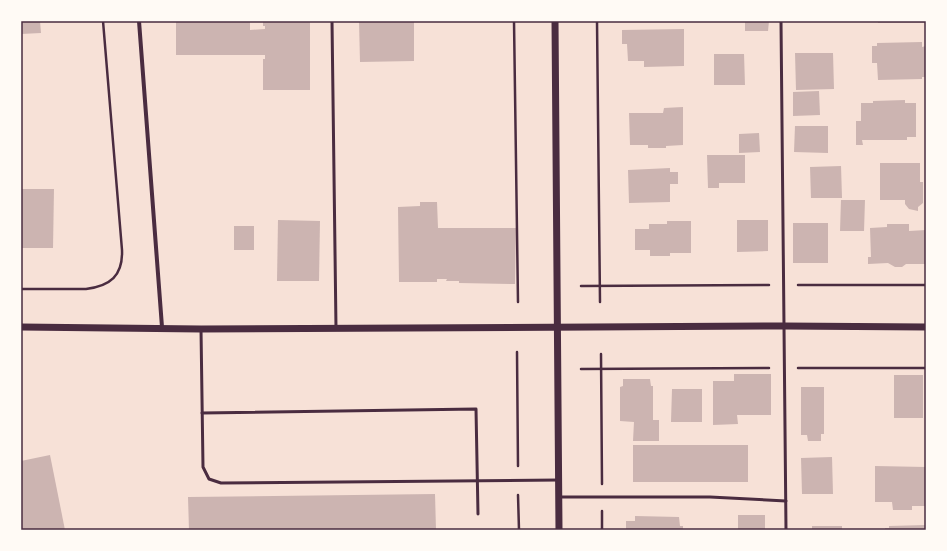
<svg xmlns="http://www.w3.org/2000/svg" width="947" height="551" viewBox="0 0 947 551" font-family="'PT Sans',sans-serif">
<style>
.building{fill:#ccb4b1}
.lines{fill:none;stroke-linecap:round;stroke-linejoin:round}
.path{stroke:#4a2c40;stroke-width:2.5}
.service{stroke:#4a2c40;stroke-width:3}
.minor{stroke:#4a2c40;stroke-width:4}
.tertiary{stroke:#4a2c40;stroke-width:7}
.neatline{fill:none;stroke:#4a2c40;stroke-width:1.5}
</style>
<rect width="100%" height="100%" fill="#f7e1d7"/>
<g class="building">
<path d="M 21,21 L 40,21 L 41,33 L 21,34 Z"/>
<path d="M 176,21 L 250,21 L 250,30 L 265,29 L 265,26 L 263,26 L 263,21 L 310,21 L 310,90 L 263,90 L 263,59 L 265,59 L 265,55 L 176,55 Z"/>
<path d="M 359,21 L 414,21 L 414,61 L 360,62 Z"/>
<path d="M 745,21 L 769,21 L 768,31 L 745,31 Z"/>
<rect x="878" y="21" width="48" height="2"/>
<path d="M 684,29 L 684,66 L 644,67 L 644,61 L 628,61 L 627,44 L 622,44 L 622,30 Z"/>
<path d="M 922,42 L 922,47 L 926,46 L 926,77 L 922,77 L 922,79 L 878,80 L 877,63 L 872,63 L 872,46 L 877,46 L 877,43 Z"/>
<path d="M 795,53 L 833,53 L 834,89 L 796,90 Z"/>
<path d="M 714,54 L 744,54 L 745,85 L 714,85 Z"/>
<path d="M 819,91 L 820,115 L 793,116 L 793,92 Z"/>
<path d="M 905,100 L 905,103 L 916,103 L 916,137 L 907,137 L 907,140 L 862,140 L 863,145 L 856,145 L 856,121 L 861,121 L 861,103 L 873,103 L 873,101 Z"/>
<path d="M 683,107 L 683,145 L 666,146 L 666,148 L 648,148 L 648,145 L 630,145 L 629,113 L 663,113 L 664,108 Z"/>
<path d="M 795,126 L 828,126 L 828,153 L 794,152 Z"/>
<path d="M 759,133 L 760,152 L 739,153 L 739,134 Z"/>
<path d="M 707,155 L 745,155 L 745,183 L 719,183 L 719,188 L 708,188 Z"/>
<path d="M 880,163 L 920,163 L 920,182 L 923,182 L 923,203 L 918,207 L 918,211 L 909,209 L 905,204 L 905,200 L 880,200 Z"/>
<path d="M 841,166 L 842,198 L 811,198 L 810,167 Z"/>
<path d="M 670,168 L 670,172 L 678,172 L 678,184 L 670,184 L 670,202 L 629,203 L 628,170 Z"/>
<path d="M 21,189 L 54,189 L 53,248 L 21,248 Z"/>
<path d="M 841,200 L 865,200 L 864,231 L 840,231 Z"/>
<path d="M 420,202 L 437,202 L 438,228 L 516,228 L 515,284 L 459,283 L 459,281 L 446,281 L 447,279 L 437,279 L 437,282 L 399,282 L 398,207 L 420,206 Z"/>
<path d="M 278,220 L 320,221 L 319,281 L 277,281 Z"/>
<path d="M 737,220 L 768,220 L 768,251 L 737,252 Z"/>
<path d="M 667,221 L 691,221 L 691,253 L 670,253 L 670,256 L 650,256 L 650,250 L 635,250 L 635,229 L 649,229 L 649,224 L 667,224 Z"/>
<rect x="793" y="223" width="35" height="40"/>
<path d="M 887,224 L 909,224 L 909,231 L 926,230 L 926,264 L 906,264 L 902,267 L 895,267 L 888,263 L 868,264 L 868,257 L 871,257 L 870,228 L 887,227 Z"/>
<rect x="234" y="226" width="20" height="24"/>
<path d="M 734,374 L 771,374 L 771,415 L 737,415 L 738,424 L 713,425 L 713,381 L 734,381 Z"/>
<rect x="894" y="375" width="29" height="43"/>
<path d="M 623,379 L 650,379 L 651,386 L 653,386 L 653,420 L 659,420 L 659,441 L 633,441 L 634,422 L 620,421 L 620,387 L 623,386 Z"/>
<path d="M 801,387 L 824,387 L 824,434 L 821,434 L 821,441 L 808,441 L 807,435 L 801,435 Z"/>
<path d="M 672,389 L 702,389 L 702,422 L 671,422 Z"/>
<rect x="633" y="445" width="115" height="37"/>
<path d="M 50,455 L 65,530 L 21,530 L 21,461 Z"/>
<path d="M 832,457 L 833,494 L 802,494 L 801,458 Z"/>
<path d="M 875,466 L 926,467 L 926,506 L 912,506 L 912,510 L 893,510 L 892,502 L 875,502 Z"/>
<path d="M 435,494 L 436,530 L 189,530 L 188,497 Z"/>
<rect x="738" y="515" width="27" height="15"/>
<path d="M 635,516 L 679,517 L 680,526 L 683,526 L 683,530 L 626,530 L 626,521 L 635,521 Z"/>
<path d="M 926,525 L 926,530 L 885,530 L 885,528 L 889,528 L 889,526 Z"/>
<rect x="812" y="526" width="30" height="4"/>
</g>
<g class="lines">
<g class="path">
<path d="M 514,21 L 518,302"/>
<path d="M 597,21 L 600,302"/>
<path d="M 798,285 L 926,285"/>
<path d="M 581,286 L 769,285"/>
<path d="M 21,289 L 86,289 C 110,286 123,276 122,250 L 103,21"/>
<path d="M 517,352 L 518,466"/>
<path d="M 601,354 L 602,484"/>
<path d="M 798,368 L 926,368"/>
<path d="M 581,369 L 769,368"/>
<path d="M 518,495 L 519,530"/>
<path d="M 602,511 L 602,530"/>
</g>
<g class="service">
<path d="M 332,21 L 336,328"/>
<path d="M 781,21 L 786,530"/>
<path d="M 201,329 L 203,467 L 209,479 L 221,483 L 559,480"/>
<path d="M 202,413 L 476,409 L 478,514"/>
<path d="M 559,497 L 710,497 L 786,501"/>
</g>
<path class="minor" d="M 139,21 L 162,327"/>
<g class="tertiary">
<path d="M 555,21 L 559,530"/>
<path d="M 21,327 L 201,329 L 784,326 L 926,327"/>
</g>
</g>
<rect width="947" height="551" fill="none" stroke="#fffaf5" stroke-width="44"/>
<rect x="22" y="22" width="903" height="507" class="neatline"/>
</svg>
